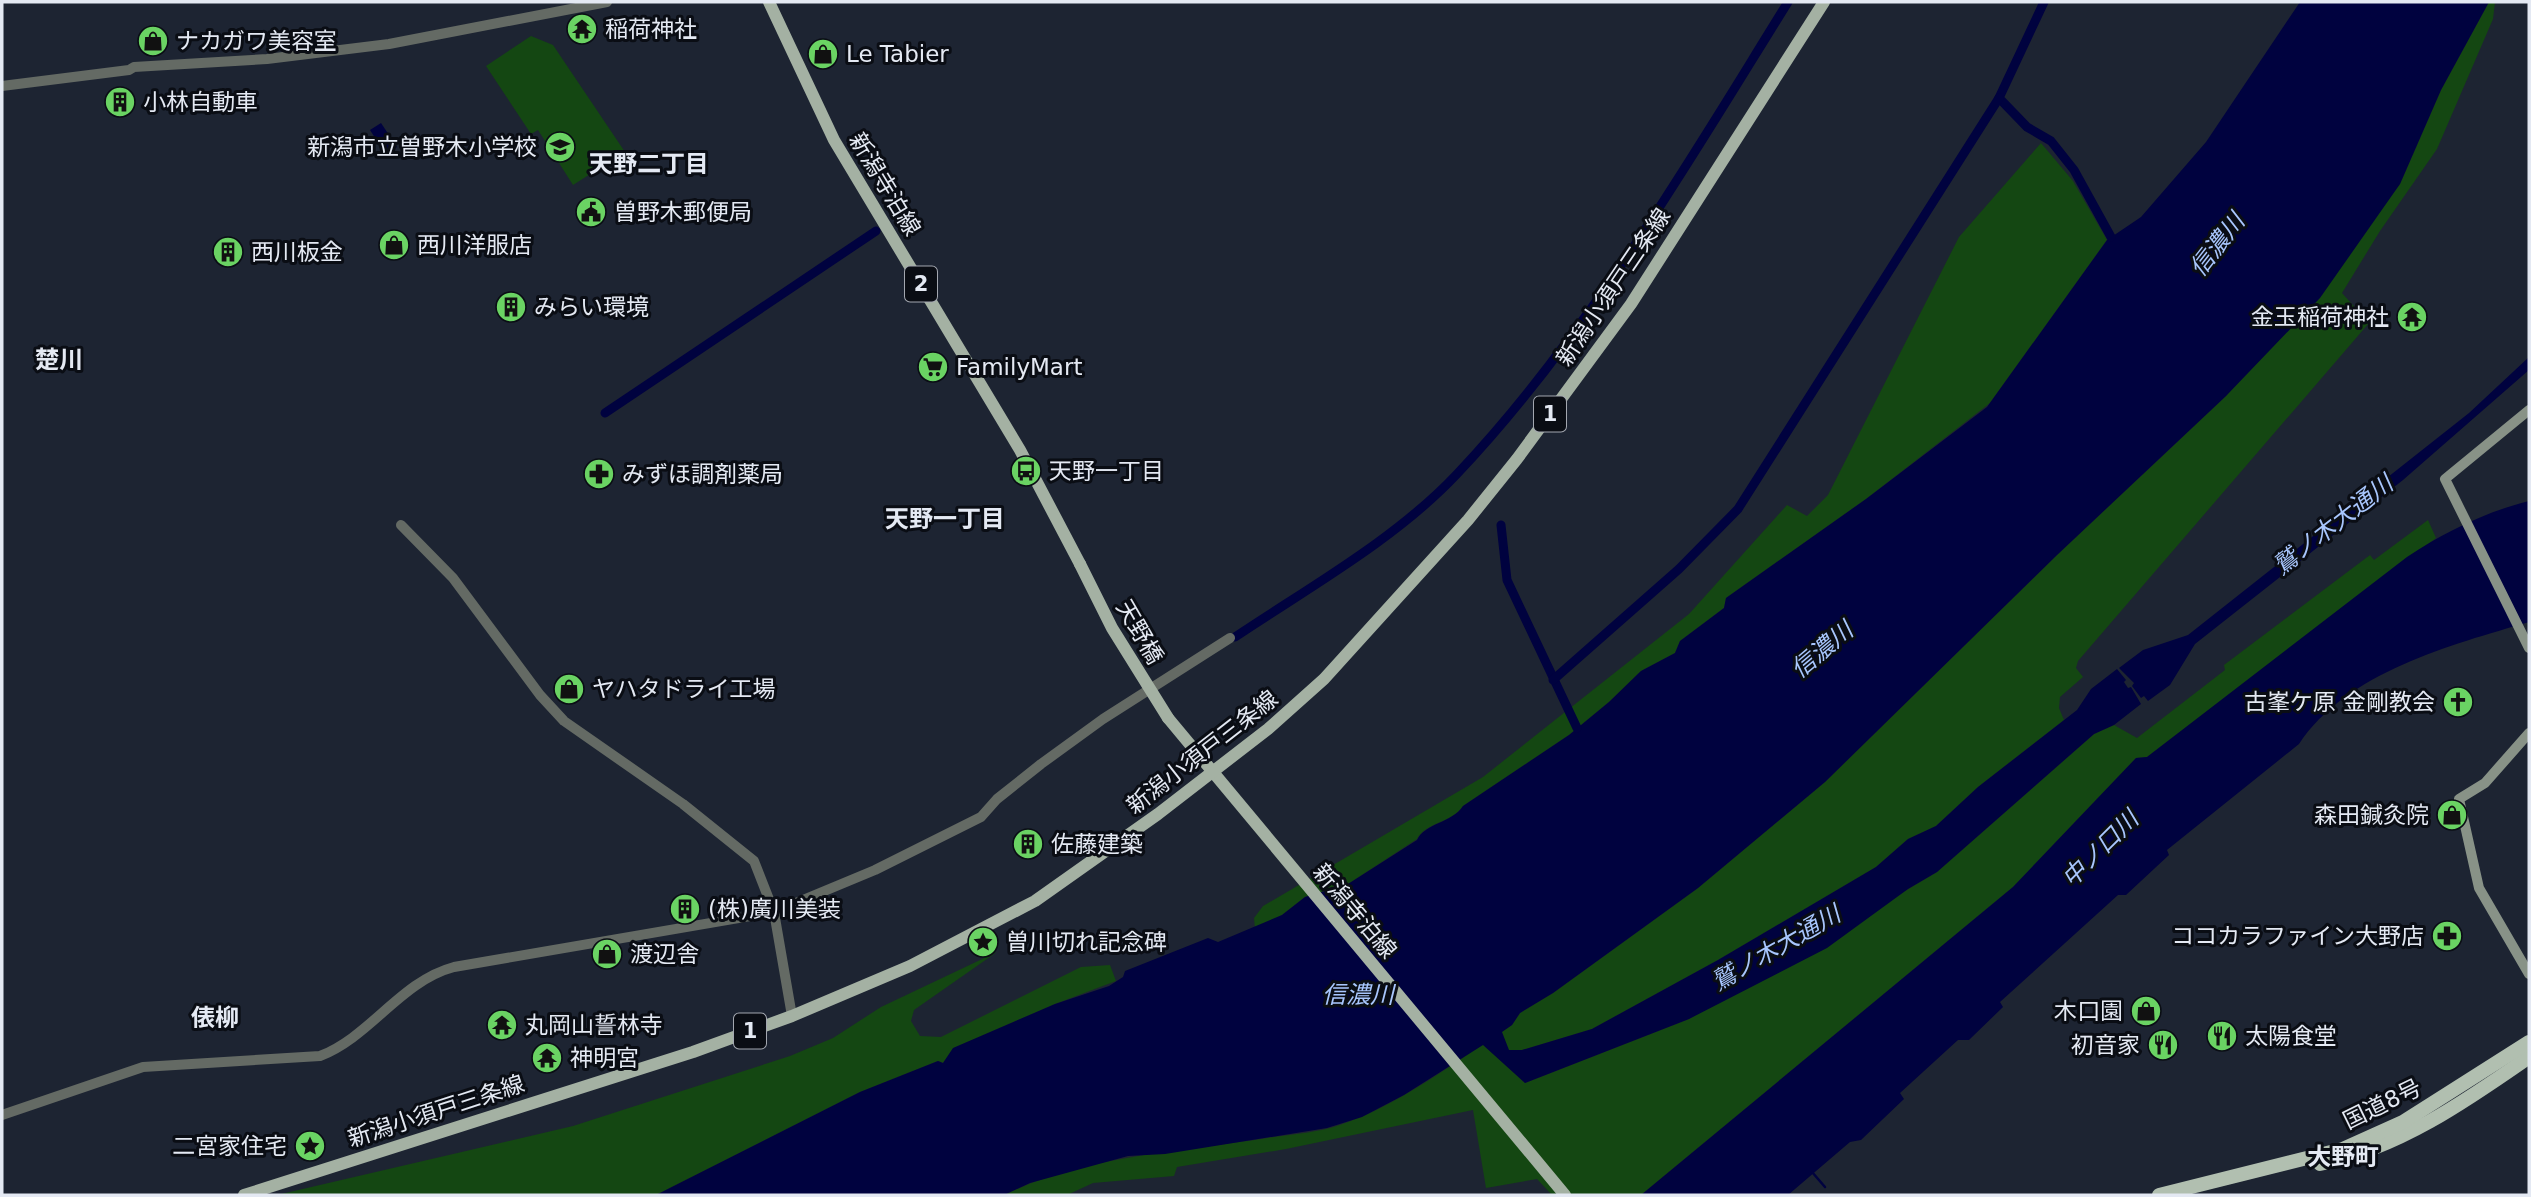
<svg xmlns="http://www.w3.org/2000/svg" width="2531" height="1197" viewBox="0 0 2531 1197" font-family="'DejaVu Sans','Noto Sans JP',sans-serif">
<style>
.green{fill:#144712}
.water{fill:#00023f}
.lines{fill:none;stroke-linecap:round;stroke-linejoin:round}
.stream{stroke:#00023f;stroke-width:2.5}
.canal{stroke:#00023f;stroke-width:9}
.tertiary{stroke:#646a64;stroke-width:10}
.secondary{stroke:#889287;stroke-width:10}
.primary{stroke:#a4b1a3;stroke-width:12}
.trunk{stroke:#b1bfb0;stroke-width:14}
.primary-bridge{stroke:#a4b1a3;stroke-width:12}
.labels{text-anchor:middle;stroke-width:6;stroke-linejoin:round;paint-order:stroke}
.shield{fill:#0a0d14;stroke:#a3a7b0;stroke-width:2}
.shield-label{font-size:21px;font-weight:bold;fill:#e4e9f3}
.poi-label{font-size:23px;fill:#e4e9f3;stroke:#0a0d14;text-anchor:start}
.street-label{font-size:23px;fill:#e4e9f3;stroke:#0a0d14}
.neighbourhood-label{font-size:24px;font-weight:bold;fill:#e4e9f3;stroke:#0a0d14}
.water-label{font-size:24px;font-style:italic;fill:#a8c6fd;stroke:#0a0d14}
</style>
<rect width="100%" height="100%" fill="#1d2432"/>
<g class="green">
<path d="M 2489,2 L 2495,2 L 2493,19 L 2437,149 L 2380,231 L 2342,293 L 2369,323 L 2078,661 L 2076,668 L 2083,677 L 2060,697 L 2059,708 L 2064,720 L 1978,787 L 1936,826 L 1908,839 L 1876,867 L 1718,960 L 1592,1029 L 1522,1050 L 1508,1050 L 1501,1032 L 1512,1025 L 1520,1013 L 1553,993 L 1698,888 L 1825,782 L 2057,555 L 2226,396 L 2400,184 L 2441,90 Z"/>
<path d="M 531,36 L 553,45 L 625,152 L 573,185 L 538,130 L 531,134 L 486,66 Z"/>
<path d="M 2041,143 L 2073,181 L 2107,240 L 1990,403 L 1866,499 L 1726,598 L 1724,608 L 1680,641 L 1675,653 L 1641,671 L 1609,702 L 1569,735 L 1463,806 C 1452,823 1426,822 1417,839 L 1348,884 L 1305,897 L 1282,915 L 1255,929 L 1254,918 L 1263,906 L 1483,777 L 1689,614 L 1787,505 L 1807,516 L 1828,495 L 1959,237 Z"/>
<path d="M 2428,520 L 2436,538 L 2147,757 L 2136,758 L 2013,887 L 1641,1195 L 1552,1195 L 1537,1179 L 1486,1188 L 1473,1110 L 1286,1149 L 1177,1167 L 1174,1176 L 1093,1183 L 1067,1195 L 1004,1195 C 1086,1155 1179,1152 1267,1138 C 1288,1135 1310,1133 1330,1128 C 1386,1112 1435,1076 1483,1044 L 1525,1083 L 1689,1019 L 1937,872 L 2094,734 L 2114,725 L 2137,738 L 2225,670 L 2224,665 L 2370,555 L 2374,560 Z"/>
<path d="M 997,952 L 914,1010 L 911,1021 L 920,1036 L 941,1037 L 1081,967 L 1110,965 L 1116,981 L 1055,1004 L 954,1048 L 943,1063 L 938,1061 L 860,1092 L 656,1195 L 277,1195 L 573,1126 L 790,1056 L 833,1038 L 881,1007 Z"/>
</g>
<g class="water">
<path d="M 2300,2 L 2489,2 L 2441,90 L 2400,184 L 2320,298 L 2226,396 L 2057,555 L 1825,782 L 1698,888 L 1553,993 L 1520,1013 L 1512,1025 L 1502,1032 L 1509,1050 L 1522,1050 L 1592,1029 L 1718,960 L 1876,867 L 1908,839 L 1936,826 L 1978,787 L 2077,710 L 2091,689 L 2117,669 L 2126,680 L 2124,682 L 2128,688 L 2131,687 L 2141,704 L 2114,725 L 2094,734 L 1937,872 L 1908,889 L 1827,948 L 1689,1019 L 1525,1083 L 1483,1045 L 1404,1095 L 1362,1117 L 1327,1128 L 1165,1154 L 1128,1156 L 1030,1183 L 1004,1195 L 656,1195 L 860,1092 L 938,1061 L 943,1063 L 953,1048 L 1055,1004 L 1109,986 L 1123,977 L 1125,971 L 1208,938 L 1218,942 L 1282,915 L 1305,897 L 1348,884 L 1417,840 C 1425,823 1452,823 1463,806 L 1569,735 L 1609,702 L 1641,671 L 1675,653 L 1680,641 L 1724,608 L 1726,598 L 1866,499 L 1987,407 L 2107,240 L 2141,217 L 2206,142 Z"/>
<path d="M 381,123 L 397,147 L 386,155 L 370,130 Z"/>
<path d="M 2529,357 L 2529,370 L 2403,480 L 2195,644 L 2170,685 L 2148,701 L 2144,696 L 2141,698 L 2132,686 L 2134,683 L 2119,668 L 2143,650 L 2188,635 L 2469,413 Z"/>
<path d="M 2529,501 L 2529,622 C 2451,645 2347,672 2299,744 L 2167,850 L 2169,855 L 2126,895 L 2118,895 L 2000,1002 L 2003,1007 L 1969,1040 L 1958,1040 L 1900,1093 L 1904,1099 L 1861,1140 L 1850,1142 L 1788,1195 L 1641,1195 L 2013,887 L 2136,758 L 2147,757 L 2407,557 C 2445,532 2485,512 2529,501 Z"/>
</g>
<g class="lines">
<path class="stream" d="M 1812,1172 L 1825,1187"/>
<g class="canal">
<path d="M 2044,2 L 1999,98 L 2027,127 L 2051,141 L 2074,170 L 2111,237"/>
<path d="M 605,413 L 876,231"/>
<path d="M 1501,525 L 1507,580 L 1577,728"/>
<path d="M 1235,637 C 1308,588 1396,539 1457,474 C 1586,338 1689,161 1788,2"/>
<path d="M 1553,680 L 1679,569 L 1738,509 L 1999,98"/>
</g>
<g class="tertiary">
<path d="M 2,86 L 129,70 L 134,67 L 267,59 L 389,44 L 607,2"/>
<path d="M 401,525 L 453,578 L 540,695 L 564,721 L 683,804 L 754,861 L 774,912 L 792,1016"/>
<path d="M 2,1115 L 143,1067 L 320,1056 C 370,1037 401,981 454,967 L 774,912 L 875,870 L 981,817 L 997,799 L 1041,764 L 1103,719 L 1230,638"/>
</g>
<g class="secondary">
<path d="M 2529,410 L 2445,479 L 2529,648"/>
<path d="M 2529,733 L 2485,783 L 2459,799 L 2479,888 L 2529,974"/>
</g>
<g class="primary">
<path d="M 769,2 L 834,140 L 1020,450 L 1080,564"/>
<path d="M 1168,718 L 1565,1195"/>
<path d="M 244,1195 L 693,1052 L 792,1016 L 910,966 L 1035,901 L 1158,814 L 1268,729 L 1324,679 L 1468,520 L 1517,459 L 1631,304 L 1824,2"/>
</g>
<g class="trunk">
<path d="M 2320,1164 C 2397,1149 2466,1101 2529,1057"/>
<path d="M 2159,1195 L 2343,1149 L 2403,1122 L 2529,1042"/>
</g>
<path class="primary-bridge" d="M 1080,564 L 1112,628 L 1168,718"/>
</g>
<defs>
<g id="temple-disc" transform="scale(1.575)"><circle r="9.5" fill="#6ad363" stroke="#0a0d14"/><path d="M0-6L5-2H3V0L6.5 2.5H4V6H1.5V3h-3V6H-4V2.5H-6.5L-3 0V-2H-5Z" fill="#111"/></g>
<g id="shop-disc" transform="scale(1.575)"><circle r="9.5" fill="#6ad363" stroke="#0a0d14"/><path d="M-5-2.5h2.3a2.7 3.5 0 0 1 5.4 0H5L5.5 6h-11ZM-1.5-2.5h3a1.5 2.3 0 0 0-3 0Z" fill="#111"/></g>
<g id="building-disc" transform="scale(1.575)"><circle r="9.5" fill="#6ad363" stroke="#0a0d14"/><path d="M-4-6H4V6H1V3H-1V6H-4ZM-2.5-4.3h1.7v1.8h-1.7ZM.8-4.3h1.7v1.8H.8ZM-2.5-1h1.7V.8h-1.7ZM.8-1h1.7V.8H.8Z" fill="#111"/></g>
<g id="school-disc" transform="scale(1.575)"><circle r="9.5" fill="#6ad363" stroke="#0a0d14"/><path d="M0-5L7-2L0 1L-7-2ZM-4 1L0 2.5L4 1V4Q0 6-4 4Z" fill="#111"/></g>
<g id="civic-disc" transform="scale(1.575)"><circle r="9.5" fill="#6ad363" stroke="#0a0d14"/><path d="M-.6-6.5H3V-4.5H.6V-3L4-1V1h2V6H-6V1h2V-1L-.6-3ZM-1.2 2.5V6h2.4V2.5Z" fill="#111"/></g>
<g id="supermarket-disc" transform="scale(1.575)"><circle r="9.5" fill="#6ad363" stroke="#0a0d14"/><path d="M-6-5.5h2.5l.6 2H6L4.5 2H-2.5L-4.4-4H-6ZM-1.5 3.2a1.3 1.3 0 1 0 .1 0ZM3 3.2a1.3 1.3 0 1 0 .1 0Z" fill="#111"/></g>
<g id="bus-disc" transform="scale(1.575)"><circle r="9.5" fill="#6ad363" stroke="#0a0d14"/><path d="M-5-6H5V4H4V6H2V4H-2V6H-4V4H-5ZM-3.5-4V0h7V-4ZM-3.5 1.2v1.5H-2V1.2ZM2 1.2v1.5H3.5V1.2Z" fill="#111"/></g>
<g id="pharmacy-disc" transform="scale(1.575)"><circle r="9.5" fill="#6ad363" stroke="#0a0d14"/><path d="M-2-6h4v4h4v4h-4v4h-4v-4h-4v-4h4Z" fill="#111"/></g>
<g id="church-disc" transform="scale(1.575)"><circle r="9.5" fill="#6ad363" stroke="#0a0d14"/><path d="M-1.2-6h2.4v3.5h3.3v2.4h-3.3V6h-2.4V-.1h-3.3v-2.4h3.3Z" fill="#111"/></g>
<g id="sight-disc" transform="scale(1.575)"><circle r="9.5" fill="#6ad363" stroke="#0a0d14"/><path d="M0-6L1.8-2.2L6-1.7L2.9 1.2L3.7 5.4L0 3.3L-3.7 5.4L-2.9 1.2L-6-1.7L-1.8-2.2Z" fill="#111"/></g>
<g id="restaurant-disc" transform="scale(1.575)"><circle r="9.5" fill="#6ad363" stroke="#0a0d14"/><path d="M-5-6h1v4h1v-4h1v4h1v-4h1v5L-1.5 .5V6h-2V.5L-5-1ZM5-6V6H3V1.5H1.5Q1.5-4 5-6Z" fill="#111"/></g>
</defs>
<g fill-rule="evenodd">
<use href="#temple-disc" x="582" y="29"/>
<use href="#shop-disc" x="153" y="41"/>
<use href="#shop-disc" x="823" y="54"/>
<use href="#building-disc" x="120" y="102"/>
<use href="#school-disc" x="560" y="147"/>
<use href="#civic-disc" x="591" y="212"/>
<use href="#shop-disc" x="394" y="245"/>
<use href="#building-disc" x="228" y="252"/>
<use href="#building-disc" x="511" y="307"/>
<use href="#temple-disc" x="2412" y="317"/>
<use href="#supermarket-disc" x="933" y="367"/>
<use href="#bus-disc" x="1026" y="471"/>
<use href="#pharmacy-disc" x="599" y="474"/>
<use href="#shop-disc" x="569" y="689"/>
<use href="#church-disc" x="2458" y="702"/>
<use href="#shop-disc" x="2452" y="815"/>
<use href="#building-disc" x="1028" y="844"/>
<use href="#building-disc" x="685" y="909"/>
<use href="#pharmacy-disc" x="2447" y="936"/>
<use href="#sight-disc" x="983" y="942"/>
<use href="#shop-disc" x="607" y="954"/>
<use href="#shop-disc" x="2146" y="1011"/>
<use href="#temple-disc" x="502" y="1025"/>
<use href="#restaurant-disc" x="2222" y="1036"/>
<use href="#restaurant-disc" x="2163" y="1045"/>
<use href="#temple-disc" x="547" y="1058"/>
<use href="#sight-disc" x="310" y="1146"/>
</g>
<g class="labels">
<g class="shield">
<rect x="905" y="266.5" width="32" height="35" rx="5"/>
<rect x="1534" y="396.5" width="32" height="35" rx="5"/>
<rect x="734" y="1013.5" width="32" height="35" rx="5"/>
</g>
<g class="shield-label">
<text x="921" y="291">2</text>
<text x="1550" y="421">1</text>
<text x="750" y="1038">1</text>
</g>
<g class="poi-label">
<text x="605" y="37">稲荷神社</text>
<text x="176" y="49">ナカガワ美容室</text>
<text x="846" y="62">Le Tabier</text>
<text x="143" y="110">小林自動車</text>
<text x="537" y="155" text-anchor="end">新潟市立曽野木小学校</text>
<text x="614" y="220">曽野木郵便局</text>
<text x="417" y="253">西川洋服店</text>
<text x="251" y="260">西川板金</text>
<text x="534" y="315">みらい環境</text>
<text x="2389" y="325" text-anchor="end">金玉稲荷神社</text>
<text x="956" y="375">FamilyMart</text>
<text x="1049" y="479">天野一丁目</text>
<text x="622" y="482">みずほ調剤薬局</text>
<text x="592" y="697">ヤハタドライ工場</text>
<text x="2435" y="710" text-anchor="end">古峯ケ原 金剛教会</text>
<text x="2429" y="823" text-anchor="end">森田鍼灸院</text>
<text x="1051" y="852">佐藤建築</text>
<text x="708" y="917">(株)廣川美装</text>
<text x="2424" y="944" text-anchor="end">ココカラファイン大野店</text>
<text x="1006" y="950">曽川切れ記念碑</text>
<text x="630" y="962">渡辺舎</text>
<text x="2123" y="1019" text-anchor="end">木口園</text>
<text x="525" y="1033">丸岡山誓林寺</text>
<text x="2245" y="1044">太陽食堂</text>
<text x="2140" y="1053" text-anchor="end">初音家</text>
<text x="570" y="1066">神明宮</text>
<text x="287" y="1154" text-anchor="end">二宮家住宅</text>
</g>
<g class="street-label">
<text transform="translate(885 184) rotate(59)" y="8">新潟寺泊線</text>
<text transform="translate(1613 287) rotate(-56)" y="8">新潟小須戸三条線</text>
<text transform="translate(1140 632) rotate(60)" y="8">天野橋</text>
<text transform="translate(1202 752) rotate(-38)" y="8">新潟小須戸三条線</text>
<text transform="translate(1355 911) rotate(50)" y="8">新潟寺泊線</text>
<text transform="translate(2382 1104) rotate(-26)" y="8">国道8号</text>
<text transform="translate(436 1111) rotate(-18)" y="8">新潟小須戸三条線</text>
</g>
<g class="neighbourhood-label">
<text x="649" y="172">天野二丁目</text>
<text x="59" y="368">楚川</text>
<text x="945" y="527">天野一丁目</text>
<text x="215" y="1026">俵柳</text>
<text x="2343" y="1165">大野町</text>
</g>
<g class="water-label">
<text transform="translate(2217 245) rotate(-52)" y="8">信濃川</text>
<text transform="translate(2333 525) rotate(-38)" y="8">鷲ノ木大通川</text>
<text transform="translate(1822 650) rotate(-40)" y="8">信濃川</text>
<text transform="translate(2100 849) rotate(-45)" y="8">中ノ口川</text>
<text transform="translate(1776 948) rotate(-30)" y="8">鷲ノ木大通川</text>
<text x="1358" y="1003">信濃川</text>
</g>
</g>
<rect width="2531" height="1197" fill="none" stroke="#e4e9f3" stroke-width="7"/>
</svg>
